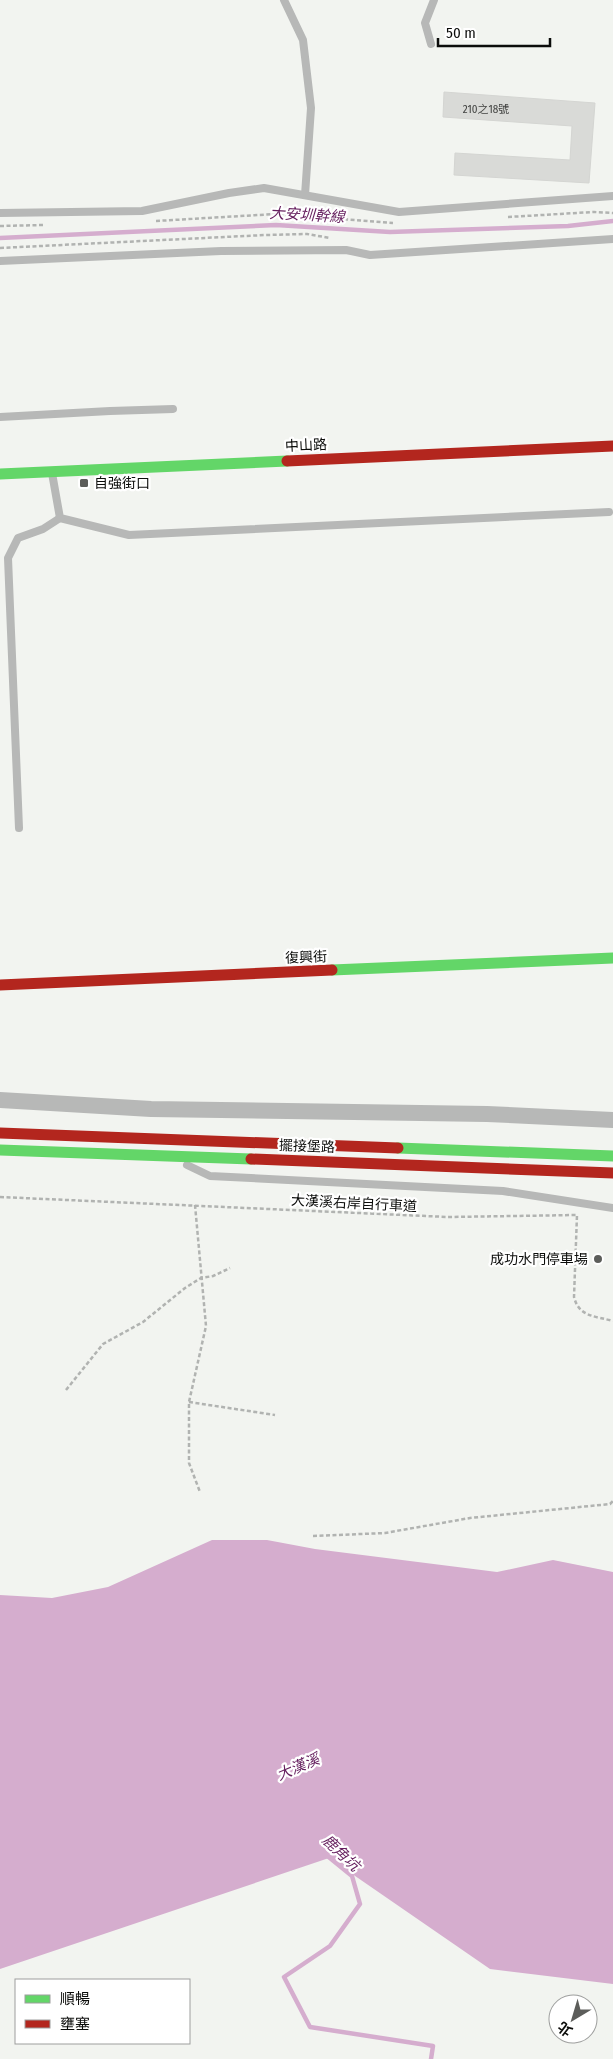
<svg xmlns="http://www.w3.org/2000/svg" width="613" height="2059" viewBox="0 0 613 2059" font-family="'Fira Sans Condensed','Noto Sans TC',sans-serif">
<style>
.water{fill:#d5adce}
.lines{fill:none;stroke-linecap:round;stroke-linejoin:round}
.stream{stroke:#d5adce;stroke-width:4.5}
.building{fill:#d9dad7;stroke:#d4d5d2}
.path{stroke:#b1b3b1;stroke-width:2.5;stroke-dasharray:4 2.5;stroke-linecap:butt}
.lane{stroke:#b7b8b7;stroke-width:8}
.street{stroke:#b7b8b7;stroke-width:16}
.fast{stroke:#63d668;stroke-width:11}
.jam{stroke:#b3261e;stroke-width:11}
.poi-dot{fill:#5c5d5a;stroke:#fff;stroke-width:2}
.labels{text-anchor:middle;stroke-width:4.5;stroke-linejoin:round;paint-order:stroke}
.number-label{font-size:11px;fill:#414240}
.street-label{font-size:14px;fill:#0b0c0a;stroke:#fff}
.poi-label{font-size:14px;fill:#0b0c0a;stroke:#fff;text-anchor:start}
.water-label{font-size:15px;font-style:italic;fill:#651f5e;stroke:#fff}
</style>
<rect width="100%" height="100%" fill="#f2f4f0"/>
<path class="water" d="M 212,1540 L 267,1540 L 315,1549 L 497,1572 L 553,1560 L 613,1572 L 613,1984 L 490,1969 L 329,1858 L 0,1969 L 0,1595 L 52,1598 L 108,1587 Z"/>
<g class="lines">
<g class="stream">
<path d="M 0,238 L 276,225 L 390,232 L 568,226 L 613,221"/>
<path d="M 325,1854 L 352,1876 L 360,1904 L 330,1946 L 284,1977 L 310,2027 L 433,2046 L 431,2059"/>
</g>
</g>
<path class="building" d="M 444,92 L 595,103 L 589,183 L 454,175 L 455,153 L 570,160 L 572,126 L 443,117 Z"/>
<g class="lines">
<g class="path">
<path d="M 508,217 L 594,212 L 613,213"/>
<path d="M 156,221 L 276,214 L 393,223"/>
<path d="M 0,226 L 43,225"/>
<path d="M 0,248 L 265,235 L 307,234 L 330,238"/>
<path d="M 0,1197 L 448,1217 L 577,1215 L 574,1297 C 579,1317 595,1316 613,1321"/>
<path d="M 195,1205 L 206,1326 L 189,1402 L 189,1463 L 200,1492"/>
<path d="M 66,1390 L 103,1344 L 143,1322 L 185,1288 L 201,1278 L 213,1276 L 230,1268"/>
<path d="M 189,1402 L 275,1415"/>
<path d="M 313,1536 L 385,1533 L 470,1518 L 610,1504 L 613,1501"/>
</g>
<g class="lane">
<path d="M 284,0 L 303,40 L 311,108 L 305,195"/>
<path d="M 431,44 L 425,23 L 434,0"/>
<path d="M 0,213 L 142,211 L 229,193 L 264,188 L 399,212 L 613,196"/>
<path d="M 0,261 L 221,251 L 346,250 L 370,255 L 613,239"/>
<path d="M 0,417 L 110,411 L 173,409"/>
<path d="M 52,473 L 60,518 L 129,535 L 609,512"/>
<path d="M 19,828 L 8,558 L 18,538 L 43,529 L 60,518"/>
<path d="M 187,1165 L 210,1176 L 503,1191 L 613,1208"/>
</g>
<path class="street" d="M 0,1100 L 151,1109 L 487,1114 L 613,1120"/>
<g class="fast">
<path d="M 0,474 L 287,461"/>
<path d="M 332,970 L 613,958"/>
<path d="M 398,1148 L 613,1156"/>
<path d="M 0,1150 L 251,1159"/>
</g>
<g class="jam">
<path d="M 287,461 L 613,446"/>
<path d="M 0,985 L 332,970"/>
<path d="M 0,1133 L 398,1148"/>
<path d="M 251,1159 L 613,1173"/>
</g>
</g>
<g class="poi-dot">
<rect x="79" y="478" width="10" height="10" rx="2.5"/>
<circle cx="598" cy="1259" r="5"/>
</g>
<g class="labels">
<g class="number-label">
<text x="486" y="113">210之18號</text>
</g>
<g class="street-label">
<text transform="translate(306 445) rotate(-3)" y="5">中山路</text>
<text transform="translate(306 957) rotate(-2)" y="5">復興街</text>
<text transform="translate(307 1146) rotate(2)" y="5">擺接堡路</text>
<text transform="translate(354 1203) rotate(3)" y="5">大漢溪右岸自行車道</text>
</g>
<g class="poi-label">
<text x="94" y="488">自強街口</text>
<text x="588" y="1264" text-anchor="end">成功水門停車場</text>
</g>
<g class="water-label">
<text transform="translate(307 215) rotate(3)" y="5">大安圳幹線</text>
<text transform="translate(298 1767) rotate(-23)" y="5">大漢溪</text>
<text transform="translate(341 1853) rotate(43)" y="5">鹿角坑</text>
</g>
</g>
<rect x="15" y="1979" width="175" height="65" fill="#ffffff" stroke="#9d9e9d"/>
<rect x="25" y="1995" width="25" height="8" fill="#63d668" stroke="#9d9e9d"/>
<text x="60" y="2004" font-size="15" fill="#0b0c0a">順暢</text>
<rect x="25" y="2020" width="25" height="8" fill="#b3261e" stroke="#9d9e9d"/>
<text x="60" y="2029" font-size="15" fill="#0b0c0a">壅塞</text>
<g transform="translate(573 2019) rotate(218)"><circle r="24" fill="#ffffff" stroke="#9d9e9d"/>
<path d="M0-4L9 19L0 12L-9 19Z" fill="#5c5d5a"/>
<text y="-8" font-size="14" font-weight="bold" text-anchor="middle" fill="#0b0c0a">北</text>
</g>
<path d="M438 38v8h112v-8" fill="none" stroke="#0b0c0a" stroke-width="2.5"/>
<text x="446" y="38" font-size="15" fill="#0b0c0a" stroke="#ffffff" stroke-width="4" paint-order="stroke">50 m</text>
</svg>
